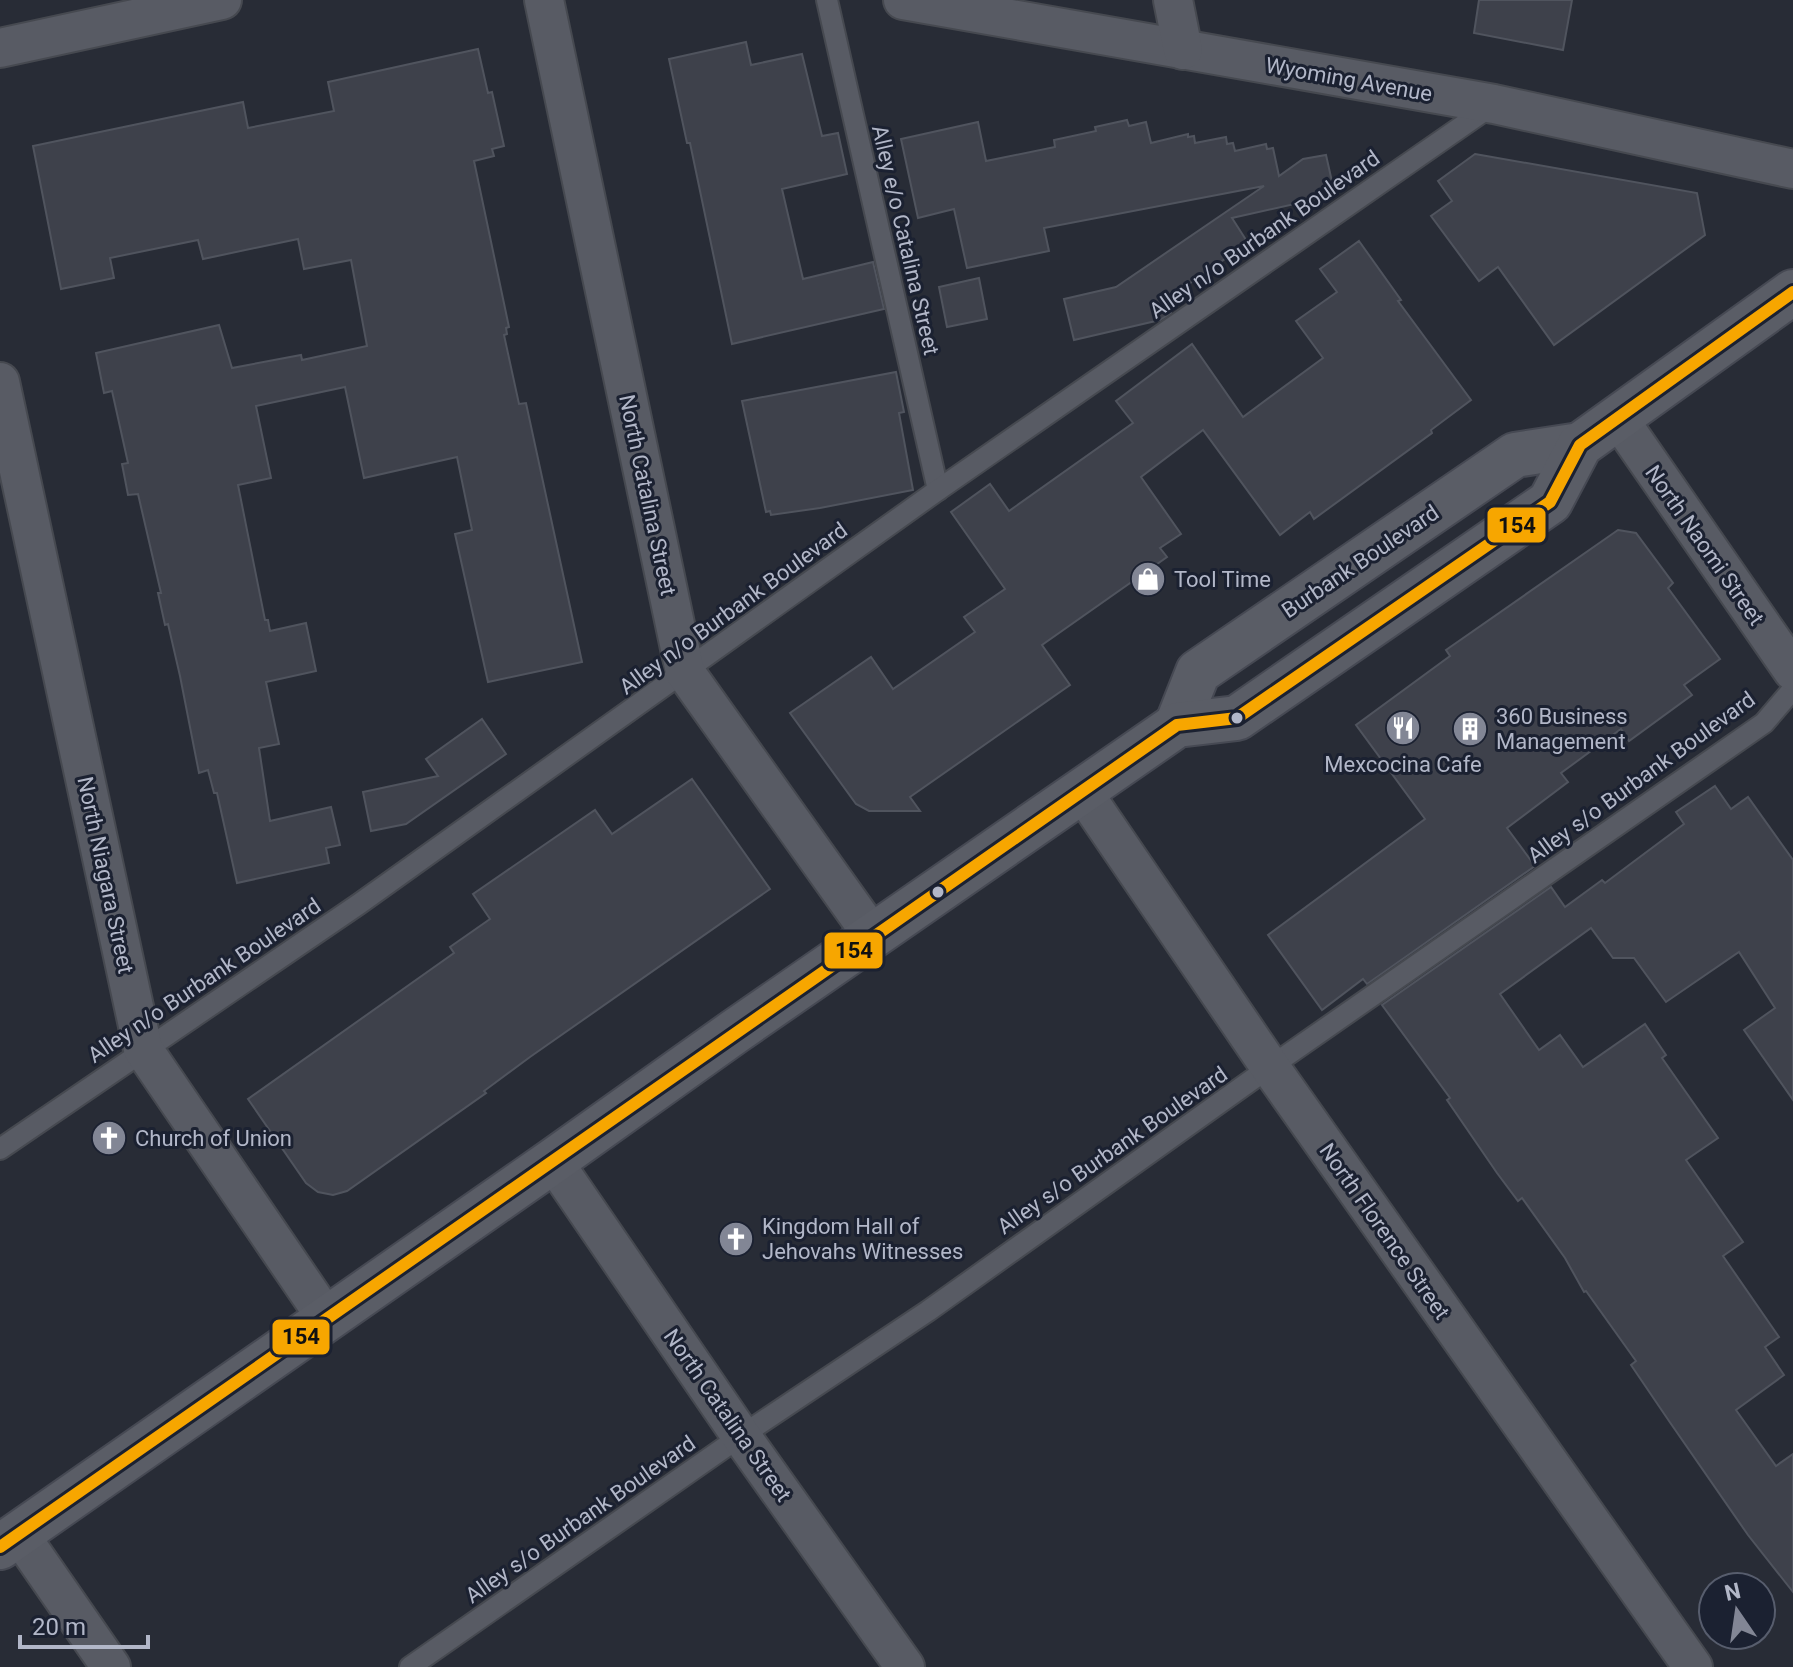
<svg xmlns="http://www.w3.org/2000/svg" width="1793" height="1667" viewBox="0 0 1793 1667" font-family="Roboto,sans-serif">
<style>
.building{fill:#3e414b;stroke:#50545e;stroke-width:2}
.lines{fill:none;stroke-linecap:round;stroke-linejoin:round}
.lane-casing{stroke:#464950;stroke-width:24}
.street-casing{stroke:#464950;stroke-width:42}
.primary-casing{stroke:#464953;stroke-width:48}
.lane{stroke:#585b64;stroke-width:20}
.street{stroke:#585b64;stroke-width:38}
.primary{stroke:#5a5d66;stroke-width:44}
.bus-1-casing{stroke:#1b2131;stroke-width:18}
.bus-1{stroke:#f7a600;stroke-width:12}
.bus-dot{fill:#b2b7c8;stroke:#1b2131;stroke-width:3}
.labels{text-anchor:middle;stroke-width:6;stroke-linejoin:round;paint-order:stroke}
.street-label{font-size:22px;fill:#b2b7c8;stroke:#1b2131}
.poi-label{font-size:22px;fill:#b2b7c8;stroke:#1b2131;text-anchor:start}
.line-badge{stroke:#1b2131;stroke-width:3}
.pale-badge-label{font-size:22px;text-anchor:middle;font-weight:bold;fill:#111}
</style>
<rect width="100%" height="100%" fill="#282c36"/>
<g class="building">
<path d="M 1479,0 L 1572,0 L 1563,50 L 1474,33 Z"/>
<path d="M 746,42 L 751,65 L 802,54 L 822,136 L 838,133 L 847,174 L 782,189 L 803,279 L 873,262 L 884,309 L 732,344 L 690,143 L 687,143 L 669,59 Z"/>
<path d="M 478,49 L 488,93 L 492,92 L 504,146 L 492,149 L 494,156 L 474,161 L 509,327 L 506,328 L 507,334 L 504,335 L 519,404 L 526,403 L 582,662 L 488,682 L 455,534 L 472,530 L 457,457 L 364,478 L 345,387 L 256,406 L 271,478 L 238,485 L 265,620 L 268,620 L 270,631 L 306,623 L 316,671 L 266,682 L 279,744 L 259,748 L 270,821 L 331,807 L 340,845 L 326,848 L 329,863 L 237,883 L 217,793 L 214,793 L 208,770 L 199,773 L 180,676 L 168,624 L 165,625 L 158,593 L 161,593 L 138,494 L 128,495 L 122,464 L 128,463 L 112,391 L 104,393 L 96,353 L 219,325 L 232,368 L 301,355 L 302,360 L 367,346 L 351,260 L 304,269 L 298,239 L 203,259 L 198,240 L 110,258 L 114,278 L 61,289 L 33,146 L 243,102 L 248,128 L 334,111 L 328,82 Z"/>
<path d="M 1127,120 L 1129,126 L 1146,122 L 1151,143 L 1188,134 L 1188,137 L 1194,136 L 1195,143 L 1226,137 L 1227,144 L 1233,143 L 1235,151 L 1266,144 L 1267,149 L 1273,148 L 1279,176 L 1303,159 L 1326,155 L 1335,195 L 1232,218 L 1248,243 L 1163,302 L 1171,313 L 1160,320 L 1074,340 L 1064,299 L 1116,287 L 1264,186 L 1044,228 L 1049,251 L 967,268 L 954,209 L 918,218 L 901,139 L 978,122 L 986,161 L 1055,147 L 1054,140 L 1096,131 L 1095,127 Z"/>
<path d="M 1475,154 L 1697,193 L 1705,235 L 1554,345 L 1498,267 L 1479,281 L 1431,216 L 1452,201 L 1438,181 Z"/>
<path d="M 1359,241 L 1401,300 L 1398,301 L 1471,400 L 1431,430 L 1432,433 L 1314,519 L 1310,512 L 1280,535 L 1203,430 L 1141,477 L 1181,534 L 1160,548 L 1167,557 L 1042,645 L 1070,685 L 910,797 L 920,811 L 869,811 L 856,804 L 790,713 L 871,657 L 893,689 L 975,632 L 964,617 L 1005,589 L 951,512 L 990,484 L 1009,511 L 1133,423 L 1116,401 L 1192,344 L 1243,417 L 1323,358 L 1296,321 L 1337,292 L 1320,269 Z"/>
<path d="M 979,278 L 987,319 L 947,327 L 939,287 Z"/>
<path d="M 896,372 L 904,412 L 899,413 L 913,490 L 820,508 L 771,515 L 770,511 L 766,512 L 742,401 Z"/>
<path d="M 1618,530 L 1636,533 L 1673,583 L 1668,588 L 1720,659 L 1684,685 L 1692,695 L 1629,741 L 1621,729 L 1561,773 L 1568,782 L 1507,828 L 1535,866 L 1367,984 L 1363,979 L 1322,1010 L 1268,935 L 1425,819 L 1356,725 L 1450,656 L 1446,650 Z"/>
<path d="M 482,719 L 506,754 L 406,824 L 371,831 L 363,792 L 438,776 L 426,759 Z"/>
<path d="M 692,779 L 770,889 L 530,1057 L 484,1091 L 486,1093 L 347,1191 L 333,1195 L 318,1192 L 306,1183 L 248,1099 L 454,953 L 450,947 L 490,919 L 473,894 L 595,810 L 612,834 Z"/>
<path d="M 1715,786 L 1731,809 L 1748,797 L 1793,860 L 1793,1100 L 1744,1030 L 1775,1008 L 1739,952 L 1666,1002 L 1634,958 L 1613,958 L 1591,928 L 1500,994 L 1539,1050 L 1560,1035 L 1583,1067 L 1645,1024 L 1666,1055 L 1662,1058 L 1718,1138 L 1686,1160 L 1743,1242 L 1723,1256 L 1779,1337 L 1765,1347 L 1784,1375 L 1736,1410 L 1776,1466 L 1793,1454 L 1793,1592 L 1748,1535 L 1669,1421 L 1631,1365 L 1636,1361 L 1586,1291 L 1584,1292 L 1565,1258 L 1522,1198 L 1518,1201 L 1497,1173 L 1447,1100 L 1450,1098 L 1382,1005 L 1551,887 L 1565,907 L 1602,880 L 1605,883 L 1684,824 L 1676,812 Z"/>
</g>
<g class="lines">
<g class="lane-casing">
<g id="lane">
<path d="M 827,0 L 938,490"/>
<path d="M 0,1149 L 359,904 L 938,490 L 1494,104"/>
<path d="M 410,1667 L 741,1436 L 928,1311 L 1270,1067 L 1764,723 L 1793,689"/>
</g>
</g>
<g class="street-casing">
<g id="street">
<path d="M 544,0 L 685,672 L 873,936"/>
<path d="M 903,0 L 1494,104 L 1793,169"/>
<path d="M 1173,0 L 1183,50"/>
<path d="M 0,48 L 222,0"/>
<path d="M 0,382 L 143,1049 L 327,1319"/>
<path d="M 1618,418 L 1793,671"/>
<path d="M 1082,791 L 1270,1067 L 1693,1667"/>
<path d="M 553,1161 L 741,1436 L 905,1667"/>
<path d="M 19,1534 L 111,1667"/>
</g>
</g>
<g class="primary-casing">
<g id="primary">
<path d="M 1177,725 L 1198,672 L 1515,455 L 1580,445"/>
<path d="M 0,1547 L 553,1161 L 734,1032 L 1177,725 L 1237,718 L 1550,502 L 1580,445 L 1793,292"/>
</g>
</g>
<use href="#lane" class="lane"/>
<use href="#street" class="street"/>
<use href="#primary" class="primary"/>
<g class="bus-1-casing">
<path id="bus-1" d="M 0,1547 L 1177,725 L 1237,718 L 1550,502 L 1580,445 L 1793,292"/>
</g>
<use href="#bus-1" class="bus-1"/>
</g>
<defs>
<g id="shop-disc" transform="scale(1.8)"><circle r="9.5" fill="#828695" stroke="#1b2131"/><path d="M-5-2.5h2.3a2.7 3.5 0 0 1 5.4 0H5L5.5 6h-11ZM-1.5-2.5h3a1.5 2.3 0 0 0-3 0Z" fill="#fff"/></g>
<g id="restaurant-disc" transform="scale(1.8)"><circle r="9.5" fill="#828695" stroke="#1b2131"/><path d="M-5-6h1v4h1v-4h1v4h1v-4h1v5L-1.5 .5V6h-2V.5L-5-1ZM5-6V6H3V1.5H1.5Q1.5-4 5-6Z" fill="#fff"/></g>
<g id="building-disc" transform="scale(1.8)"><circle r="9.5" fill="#828695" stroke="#1b2131"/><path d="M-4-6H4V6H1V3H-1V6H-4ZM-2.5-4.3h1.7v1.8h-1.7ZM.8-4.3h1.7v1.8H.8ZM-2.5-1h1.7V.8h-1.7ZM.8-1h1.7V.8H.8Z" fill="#fff"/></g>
<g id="church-disc" transform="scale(1.8)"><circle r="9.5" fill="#828695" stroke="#1b2131"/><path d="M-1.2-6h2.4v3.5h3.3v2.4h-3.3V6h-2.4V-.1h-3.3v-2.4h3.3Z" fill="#fff"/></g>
</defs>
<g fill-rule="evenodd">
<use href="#shop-disc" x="1148" y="579"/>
<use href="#restaurant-disc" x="1403" y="728"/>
<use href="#building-disc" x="1470" y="729"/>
<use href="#church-disc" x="109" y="1138"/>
<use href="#church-disc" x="736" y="1239"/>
</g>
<g class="bus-dot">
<circle cx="1237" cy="718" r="7"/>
<circle cx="938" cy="892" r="7"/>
</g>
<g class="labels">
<g class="street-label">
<text transform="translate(1349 79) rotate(10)" y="8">Wyoming Avenue</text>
<text transform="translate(1264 234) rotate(-35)" y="8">Alley n/o Burbank Boulevard</text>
<text transform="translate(906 240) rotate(77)" y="8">Alley e/o Catalina Street</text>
<text transform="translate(648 495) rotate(78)" y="8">North Catalina Street</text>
<text transform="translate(1705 545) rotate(55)" y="8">North Naomi Street</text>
<text transform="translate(1360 561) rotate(-34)" y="8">Burbank Boulevard</text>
<text transform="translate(733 608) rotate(-36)" y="8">Alley n/o Burbank Boulevard</text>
<text transform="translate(1641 777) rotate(-36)" y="8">Alley s/o Burbank Boulevard</text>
<text transform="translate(106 875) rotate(78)" y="8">North Niagara Street</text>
<text transform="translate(204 980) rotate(-34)" y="8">Alley n/o Burbank Boulevard</text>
<text transform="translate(1112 1150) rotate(-35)" y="8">Alley s/o Burbank Boulevard</text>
<text transform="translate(1385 1231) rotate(55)" y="8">North Florence Street</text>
<text transform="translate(728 1415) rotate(55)" y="8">North Catalina Street</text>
<text transform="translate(580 1519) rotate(-35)" y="8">Alley s/o Burbank Boulevard</text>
</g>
<g class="poi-label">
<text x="1174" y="587">Tool Time</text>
<text x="1496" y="724">360 Business<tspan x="1496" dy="25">Management</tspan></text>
<text x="1403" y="772" text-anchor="middle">Mexcocina Cafe</text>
<text x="135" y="1146">Church of Union</text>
<text x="762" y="1234">Kingdom Hall of<tspan x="762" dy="25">Jehovahs Witnesses</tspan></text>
</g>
</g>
<g class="line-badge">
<rect x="1486" y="506" width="61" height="38" rx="8" fill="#f7a600"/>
<rect x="823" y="931" width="61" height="39" rx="8" fill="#f7a600"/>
<rect x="271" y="1318" width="60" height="38" rx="8" fill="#f7a600"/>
</g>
<g class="pale-badge-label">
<text x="1517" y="533">154</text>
<text x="854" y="958">154</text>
<text x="301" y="1344">154</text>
</g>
<g transform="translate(1737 1611) rotate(347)"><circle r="38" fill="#1b2131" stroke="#575d6d" stroke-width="2"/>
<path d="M0-6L14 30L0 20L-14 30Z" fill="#828695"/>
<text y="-12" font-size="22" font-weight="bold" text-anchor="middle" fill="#b2b7c8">N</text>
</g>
<path d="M20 1635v12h128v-12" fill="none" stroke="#b2b7c8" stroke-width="4"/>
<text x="32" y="1635" font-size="24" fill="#b2b7c8" stroke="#1b2131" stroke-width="6" paint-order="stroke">20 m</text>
</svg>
